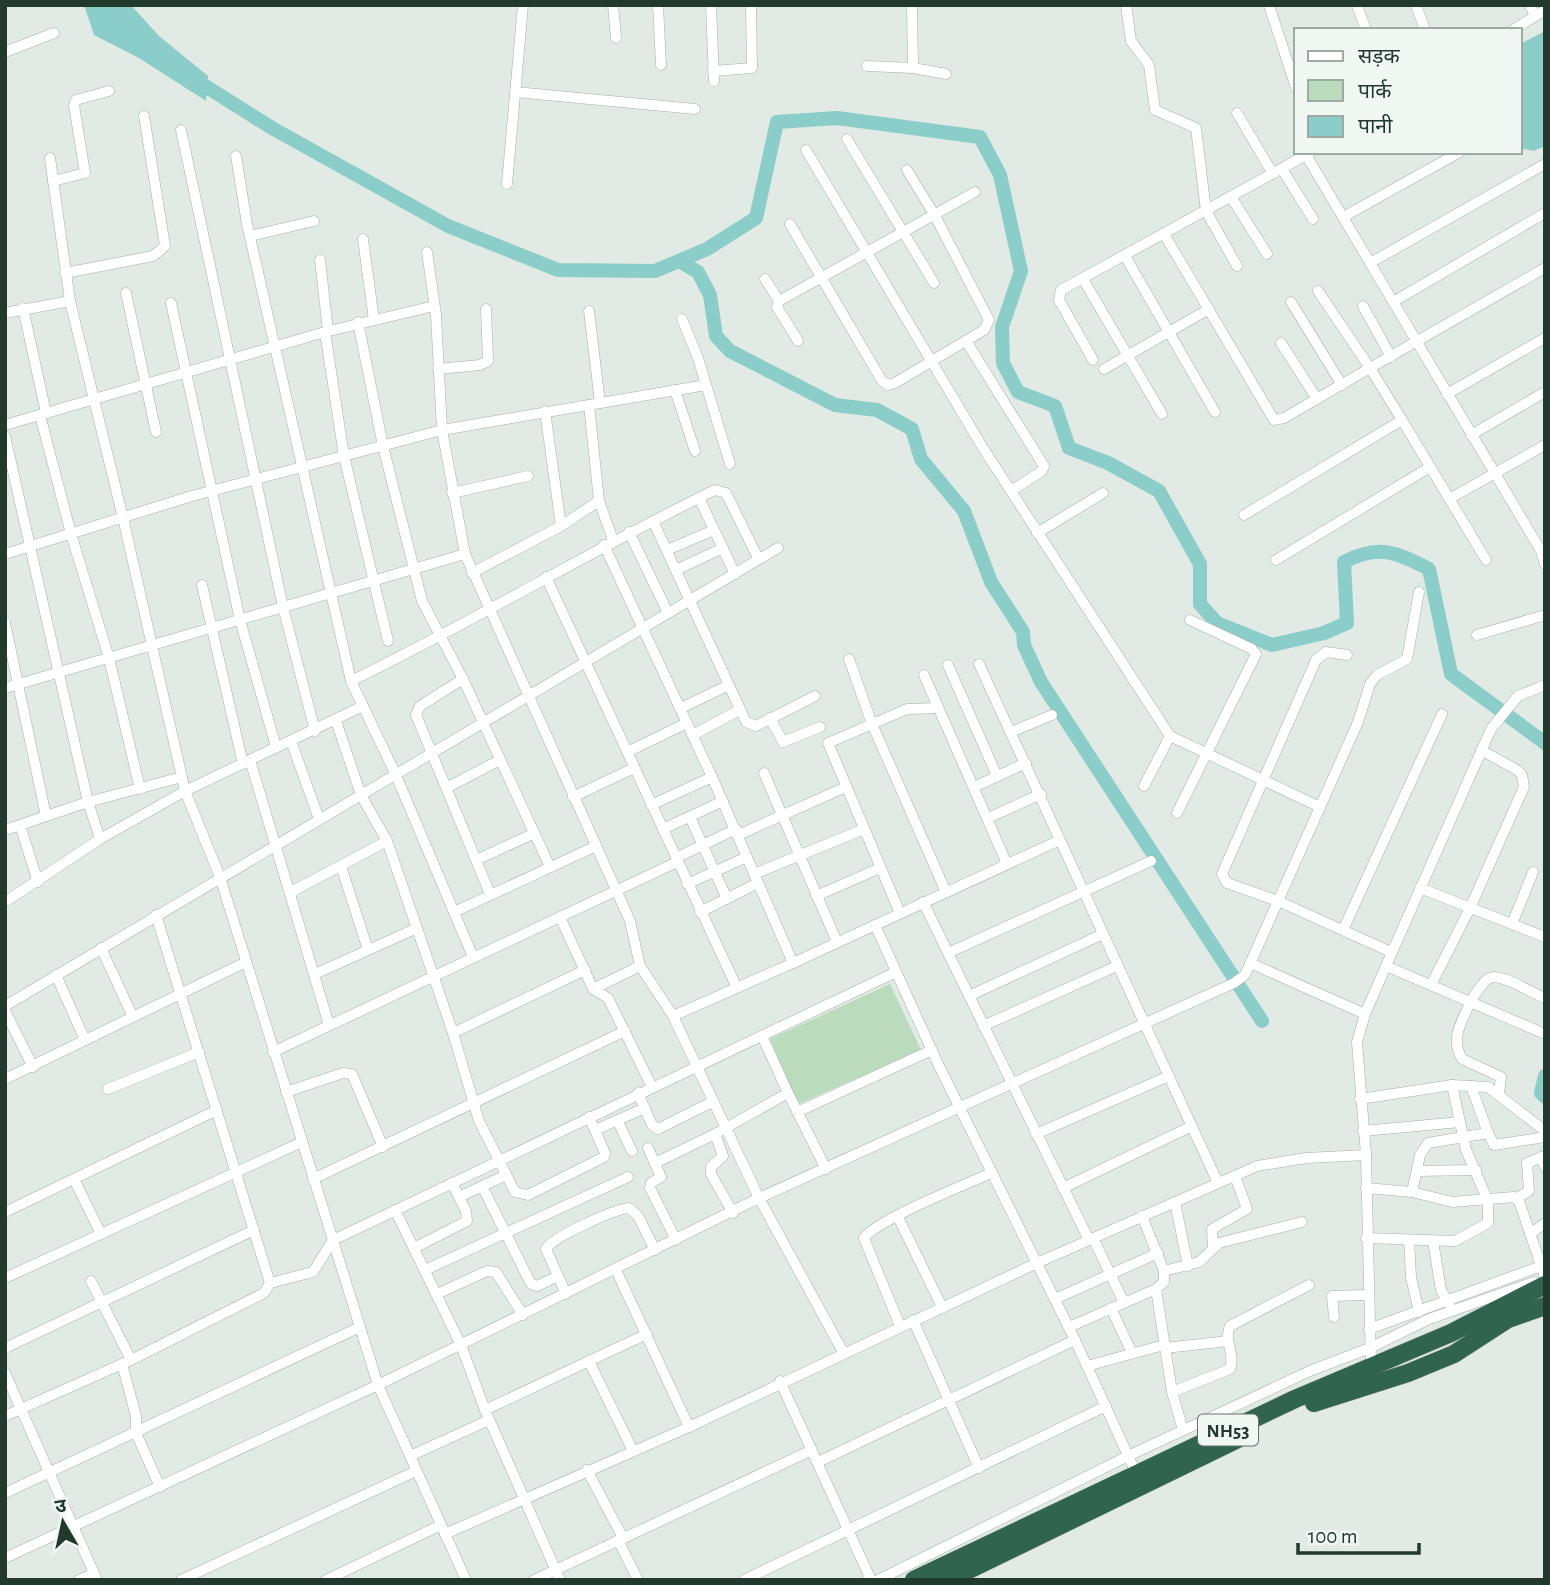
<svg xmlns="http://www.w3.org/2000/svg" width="1550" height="1585" viewBox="0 0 1550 1585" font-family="'Alegreya Sans','Noto Sans Devanagari',sans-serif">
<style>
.green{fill:#badbbc}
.water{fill:#8bcdc8}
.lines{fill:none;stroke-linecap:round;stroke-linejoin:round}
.river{stroke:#8bcdc8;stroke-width:14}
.street-casing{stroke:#a4b2aa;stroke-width:11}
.highway-casing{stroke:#bdc4c0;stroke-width:19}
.street{stroke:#fff;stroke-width:10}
.highway{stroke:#30644e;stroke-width:18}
.labels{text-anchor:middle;stroke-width:7;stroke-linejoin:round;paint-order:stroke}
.shield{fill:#f1f7f3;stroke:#607369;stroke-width:2}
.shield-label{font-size:19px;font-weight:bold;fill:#223a2e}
</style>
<rect width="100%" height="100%" fill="#e1eae4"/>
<path class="green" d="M 890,984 L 921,1050 L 798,1104 L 770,1039 Z"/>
<g class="water">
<path d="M 84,5 L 131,5 L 159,36 L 208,76 L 206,101 L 139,58 L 94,35 Z"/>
<path d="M 1545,31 L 1545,146 L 1534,151 L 1520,148 L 1520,44 Z"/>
</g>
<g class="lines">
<g class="river">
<path d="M 191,77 L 272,128 L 448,226 L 558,270 L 655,271 L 707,249 L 756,218 L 777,122 L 837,118 L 980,137 L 1000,175 L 1021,271 L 1002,327 L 1003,363 L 1018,392 L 1055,406 L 1069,448 L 1108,463 L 1159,491 L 1200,564 L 1200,604 L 1217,623 L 1272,645 L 1324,633 L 1347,623 L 1344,562 C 1379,544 1396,552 1429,569 L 1451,674 L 1545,743"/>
<path d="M 679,261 L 698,272 L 710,295 L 716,336 L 730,351 L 835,405 L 877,410 L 912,429 L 921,459 L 964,511 L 991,582 L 1023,632 L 1024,645 L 1041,682 L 1262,1021"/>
<path d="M 1545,1076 L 1541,1093 L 1545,1097"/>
</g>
<g class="street-casing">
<g id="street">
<path d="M 613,5 L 616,38"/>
<path d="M 658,5 L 661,65"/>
<path d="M 711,5 L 714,81"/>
<path d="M 912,5 L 913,68"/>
<path d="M 1126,5 L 1131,41 L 1149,65 L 1155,110 L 1196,128 L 1206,211 L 1237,266"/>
<path d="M 1269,5 L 1296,88"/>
<path d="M 1357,5 L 1366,30"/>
<path d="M 1416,5 L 1425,30"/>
<path d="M 1530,5 L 1535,16"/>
<path d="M 1513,30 L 1545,10"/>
<path d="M 5,52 L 54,33"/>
<path d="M 867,66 L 913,68 L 946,74"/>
<path d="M 713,71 L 752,68 L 751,5"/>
<path d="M 515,92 L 695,109"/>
<path d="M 1237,113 L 1273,174"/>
<path d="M 181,130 L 283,607 L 315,731"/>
<path d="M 847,139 L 934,283"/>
<path d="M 806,150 L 983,448 L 1170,736 L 1320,807"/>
<path d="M 1311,152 L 1306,155 L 1541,551 L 1545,564"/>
<path d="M 236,156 L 247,224 L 351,681 L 395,773 L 473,957"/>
<path d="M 50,158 L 70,301 L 123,518 L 185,791 L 220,877 L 378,1385 L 466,1580"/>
<path d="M 1282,169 L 1313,219"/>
<path d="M 53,181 L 85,173 L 74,105 L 76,100 L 109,91"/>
<path d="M 507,184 L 523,5"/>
<path d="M 1231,197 L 1267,254"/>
<path d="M 1343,217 L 1460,152"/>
<path d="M 790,224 L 882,381 L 888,385 L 895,383 L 984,330 L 989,320 L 934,214 L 907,170"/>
<path d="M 1164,234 L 1274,420 L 1284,418 L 1370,368 L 1318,291"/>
<path d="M 250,236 L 314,221"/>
<path d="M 363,239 L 374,320"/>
<path d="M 1125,256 L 1215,412"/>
<path d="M 320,260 L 328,331"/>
<path d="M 1370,263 L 1545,164"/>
<path d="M 65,273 L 153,256 L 165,246 L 144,116"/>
<path d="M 765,279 L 779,301 L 975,192"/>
<path d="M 1083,279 L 1162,414"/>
<path d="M 126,293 L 156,432"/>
<path d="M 779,301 L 777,307 L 798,341"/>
<path d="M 1291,302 L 1342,385"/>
<path d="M 1393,302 L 1545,213"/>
<path d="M 171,303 L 240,620 L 276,747"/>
<path d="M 1363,306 L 1391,357"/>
<path d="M 23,308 L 46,413"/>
<path d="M 589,311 L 600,403"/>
<path d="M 5,313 L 70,301"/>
<path d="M 682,319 L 698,358 L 730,464"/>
<path d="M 358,322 L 383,446 L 422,601 L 463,679 L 550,867"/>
<path d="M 325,332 L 344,456 L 388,641"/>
<path d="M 966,341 L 1044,466 L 1042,471 L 1011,491"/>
<path d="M 1281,343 L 1317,399"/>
<path d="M 1093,360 L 1059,300 L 1061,290 L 1306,155"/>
<path d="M 438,369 L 480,365 L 488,361 L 486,309"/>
<path d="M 1104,369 L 1209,309"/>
<path d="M 675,390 L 695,451"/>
<path d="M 1447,394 L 1545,338"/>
<path d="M 545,411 L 561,526"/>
<path d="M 40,415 L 71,534 L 109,658 L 140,789"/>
<path d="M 1402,420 L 1370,368 L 1545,268"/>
<path d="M 5,425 L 325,332 L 434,306"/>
<path d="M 1471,435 L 1545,392"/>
<path d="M 5,436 L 88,802 L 100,839"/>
<path d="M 452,493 L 528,476"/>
<path d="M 699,498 L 735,574"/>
<path d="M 1449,499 L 1545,445"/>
<path d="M 599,501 L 613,540"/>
<path d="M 1244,515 L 1402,420 L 1486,560"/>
<path d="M 653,521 L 746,722 L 756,726 L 815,696"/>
<path d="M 629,532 L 668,613"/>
<path d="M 1037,533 L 1103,493"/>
<path d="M 604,545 L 712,777 L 793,963 L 673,1016"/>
<path d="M 667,550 L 714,530"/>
<path d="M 5,554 L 192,496 L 442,430 L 706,385"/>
<path d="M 465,554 L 630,921 L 640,966 L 673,1016 L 759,1198 L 843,1352"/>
<path d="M 1276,560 L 1430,467"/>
<path d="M 676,570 L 723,548"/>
<path d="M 472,573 L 561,526 L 599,501 L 589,405"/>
<path d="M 546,577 L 737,988"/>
<path d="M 202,585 L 243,764"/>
<path d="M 5,623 L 46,816"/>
<path d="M 1477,635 L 1545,615"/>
<path d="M 1347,655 L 1326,652 L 1316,660 L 1222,874 L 1227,883 L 1278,901 L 1391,952"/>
<path d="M 849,659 L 872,724 L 946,892"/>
<path d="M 979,664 L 1060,840"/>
<path d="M 948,665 L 997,776"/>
<path d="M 924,675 L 1007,864"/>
<path d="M 463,679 L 420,706 L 416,715 L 490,894"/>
<path d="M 351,681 C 475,621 591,550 715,490 L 726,493 L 758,558"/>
<path d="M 5,688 L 465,554 L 442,430 L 436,315 L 427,252"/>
<path d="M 681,708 L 729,685"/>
<path d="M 770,718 L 783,742 L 820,727"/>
<path d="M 336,721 L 361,795 L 387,841 L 453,1033 L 479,1121 L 515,1192 L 528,1195 L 604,1157 L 605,1153 L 589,1117"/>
<path d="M 1011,732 L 1052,715"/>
<path d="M 693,735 L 739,710"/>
<path d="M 291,741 L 319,819"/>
<path d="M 627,752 L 687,723"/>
<path d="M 250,760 L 329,1025"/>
<path d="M 764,773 L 837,942"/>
<path d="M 1144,786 L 1170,736"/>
<path d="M 448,787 L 500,760"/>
<path d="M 974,787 L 1026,763"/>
<path d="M 573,797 L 634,768"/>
<path d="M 651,805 L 712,777"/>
<path d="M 1177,813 L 1256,654 L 1252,649 L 1190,620"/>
<path d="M 690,817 L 727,899"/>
<path d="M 988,818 L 1041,794"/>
<path d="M 20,825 L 38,882"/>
<path d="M 663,829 L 723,801"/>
<path d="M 5,830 L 88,802 L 182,777"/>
<path d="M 738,835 L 846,787"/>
<path d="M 676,858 L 736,829"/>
<path d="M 478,859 L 533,834"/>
<path d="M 341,866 L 368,950"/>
<path d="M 754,874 L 864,829"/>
<path d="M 687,884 L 747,857"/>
<path d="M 1420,888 L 1545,937"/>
<path d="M 291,892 L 387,841"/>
<path d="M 816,896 L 880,868"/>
<path d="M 5,902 L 100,839 L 185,791 L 363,706"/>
<path d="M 923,902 L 1089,1240"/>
<path d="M 454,912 L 596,846"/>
<path d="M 700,912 L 758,883"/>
<path d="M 900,913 L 828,743 L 907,709 L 938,708"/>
<path d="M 560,917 L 593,989 L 640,966"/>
<path d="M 1512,924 L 1533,872"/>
<path d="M 875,925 L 938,1064 L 1075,1340 L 1136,1473"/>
<path d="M 1343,930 L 1442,714"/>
<path d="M 101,948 L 133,1017"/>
<path d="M 948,953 L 1151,861"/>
<path d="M 793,963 L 1060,840 L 1218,1183"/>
<path d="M 1250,963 L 1365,1014"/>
<path d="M 1386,966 L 1545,1034"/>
<path d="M 315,974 L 417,928"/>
<path d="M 56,975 L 85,1040"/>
<path d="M 1432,983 L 1470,908 L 1524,787 L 1522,775 L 1517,770 L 1481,750"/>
<path d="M 593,989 L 608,998 L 652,1087"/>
<path d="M 969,996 L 1103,934"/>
<path d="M 5,1006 L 778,548"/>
<path d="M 5,1011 L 33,1067"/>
<path d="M 983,1026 L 1117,966"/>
<path d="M 453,1033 L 585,970"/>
<path d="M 762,1036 L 788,1093"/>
<path d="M 273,1052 L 677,862"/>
<path d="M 5,1079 L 246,962"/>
<path d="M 1471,1086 L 1488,1133"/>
<path d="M 108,1089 L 199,1052"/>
<path d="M 286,1092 L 343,1073 L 352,1074 L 383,1147"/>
<path d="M 638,1093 L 652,1125 L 658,1129 L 712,1102"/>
<path d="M 1499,1093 L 1501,1077 L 1462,1059 C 1458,1052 1456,1045 1457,1037 C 1458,1025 1480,977 1493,977 C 1508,977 1530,992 1545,998"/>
<path d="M 1360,1099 L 1452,1085 L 1488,1087 L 1545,1131"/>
<path d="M 797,1112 L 932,1050"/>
<path d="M 617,1120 L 632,1151"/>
<path d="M 595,1130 L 645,1108"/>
<path d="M 1363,1131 L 1460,1122"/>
<path d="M 715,1134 L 723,1156 L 711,1167 L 711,1174 L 733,1213"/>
<path d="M 1036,1134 L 1169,1076"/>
<path d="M 648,1148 L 661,1177 L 651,1183 L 650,1188 L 676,1240"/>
<path d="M 1541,1157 L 1545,1167"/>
<path d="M 655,1163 L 715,1134 L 788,1093 L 826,1169"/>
<path d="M 1417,1171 L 1476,1170"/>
<path d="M 74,1179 L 101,1234"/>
<path d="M 313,1179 L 625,1031"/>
<path d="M 482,1186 L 531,1284 L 537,1286 L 558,1276"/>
<path d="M 1063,1188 L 1192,1126"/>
<path d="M 1366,1188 L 1412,1192 L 1452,1202 L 1514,1197 L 1519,1201 L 1545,1277"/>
<path d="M 1412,1192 L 1420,1155 L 1428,1143 L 1488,1133 L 1494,1145 L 1545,1137"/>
<path d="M 459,1197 L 506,1175"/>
<path d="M 1517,1198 L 1529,1191 L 1527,1163 L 1545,1156"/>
<path d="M 1175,1202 L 1188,1266"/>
<path d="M 395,1210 L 461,1345 L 485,1410 L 560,1580"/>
<path d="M 5,1212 L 217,1110"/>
<path d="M 1142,1216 L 1164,1271 L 1164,1282 L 1156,1289 L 1172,1392 L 1183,1430"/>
<path d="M 898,1217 L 942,1307"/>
<path d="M 1530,1234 L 1545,1223"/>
<path d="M 1093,1238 L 1124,1303"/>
<path d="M 1366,1238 L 1455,1241 L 1488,1223 L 1488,1201 L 1466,1150 L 1452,1085"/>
<path d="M 1409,1240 L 1411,1277 L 1419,1312"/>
<path d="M 1433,1241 L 1441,1290 L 1449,1304"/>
<path d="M 414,1248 L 467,1221 L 466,1211 L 452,1183"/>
<path d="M 1213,1248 L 1212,1229 L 1247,1209 L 1235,1176"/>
<path d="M 425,1270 L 628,1177"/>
<path d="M 616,1270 L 689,1427"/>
<path d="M 1164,1271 L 1199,1262 L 1219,1243 L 1302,1222"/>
<path d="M 5,1278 L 302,1142"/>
<path d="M 91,1281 L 131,1360"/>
<path d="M 270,1283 L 313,1272 L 333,1240 L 896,972"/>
<path d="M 437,1294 L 487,1271 L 496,1272 L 523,1315"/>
<path d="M 566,1294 L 546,1249 C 552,1237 615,1209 629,1208 L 638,1216 L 655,1250"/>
<path d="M 1055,1299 L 1158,1253"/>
<path d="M 1111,1308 L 1132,1353"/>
<path d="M 1334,1317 L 1332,1296 L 1367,1295"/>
<path d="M 913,1320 L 979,1468"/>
<path d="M 900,1326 L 864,1238 C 878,1219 965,1185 991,1173"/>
<path d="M 1069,1327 L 1156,1289"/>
<path d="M 1369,1329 L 1544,1265"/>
<path d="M 5,1348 L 254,1230"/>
<path d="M 1165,1348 L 1228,1341"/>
<path d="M 122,1364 L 136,1416 L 136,1433 L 160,1487"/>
<path d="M 1087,1366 L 1164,1345"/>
<path d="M 1371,1366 L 1366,1155 L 1357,1042 L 1365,1014 L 1386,966 L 1491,729 L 1518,696 L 1545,685"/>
<path d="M 5,1373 L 97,1580"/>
<path d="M 780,1381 L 871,1580"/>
<path d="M 1172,1392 L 1230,1369 C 1236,1355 1223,1340 1230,1326 L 1309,1285"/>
<path d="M 485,1410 L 589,1361"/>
<path d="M 5,1416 L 131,1360 L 264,1293 L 270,1283 L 156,915"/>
<path d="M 632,1449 L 589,1361 L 647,1334"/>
<path d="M 410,1456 L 489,1420"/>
<path d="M 818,1462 L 1075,1340"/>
<path d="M 587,1470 L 623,1538"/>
<path d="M 5,1493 L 360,1327"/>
<path d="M 445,1534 L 689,1427 L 1037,1263 L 1257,1166 L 1306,1158 L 1366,1155"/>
<path d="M 618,1540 L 638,1580"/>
<path d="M 5,1558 L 378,1385 L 759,1198 L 1234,983 L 1245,975 L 1358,722 L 1370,684 L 1377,675 L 1407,659 L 1419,592"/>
<path d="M 79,1580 L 94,1573"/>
<path d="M 181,1580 L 416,1471"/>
<path d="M 326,1580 L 441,1525"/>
<path d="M 534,1580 L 812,1450"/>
<path d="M 744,1580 L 1106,1406"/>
<path d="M 878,1580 L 1128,1456 L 1312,1370 L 1370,1348 L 1429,1319 L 1534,1282"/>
</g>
</g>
<g class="highway-casing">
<g id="highway">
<path d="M 1314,1403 L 1408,1373 L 1454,1354 L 1508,1319 L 1545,1306"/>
<path d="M 914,1580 L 1295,1399 L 1451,1333 L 1545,1285"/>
<path d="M 948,1580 L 1238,1439"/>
</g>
</g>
<use href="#street" class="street"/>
<use href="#highway" class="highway"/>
</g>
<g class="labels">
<rect class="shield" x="1198" y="1414.5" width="60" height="31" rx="5"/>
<g class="shield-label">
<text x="1228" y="1437">NH53</text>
</g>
</g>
<rect width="1550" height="1585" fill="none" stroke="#223a2e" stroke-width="14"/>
<rect x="1294" y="28" width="228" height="126" fill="#f1f7f3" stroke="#9eaba4" stroke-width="2"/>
<rect x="1308" y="51" width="35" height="10" fill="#ffffff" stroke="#9eaba4" stroke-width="2"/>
<text x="1358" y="63" font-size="21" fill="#223a2e">सड़क</text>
<rect x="1308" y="80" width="35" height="21" fill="#badbbc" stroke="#9eaba4" stroke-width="2"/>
<text x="1358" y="98" font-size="21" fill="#223a2e">पार्क</text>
<rect x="1308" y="116" width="35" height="21" fill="#8bcdc8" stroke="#9eaba4" stroke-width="2"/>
<text x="1358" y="133" font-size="21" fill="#223a2e">पानी</text>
<g transform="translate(63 1522) rotate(351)" stroke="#f1f7f3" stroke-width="5" paint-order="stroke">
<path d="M0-5L12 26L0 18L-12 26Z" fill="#223a2e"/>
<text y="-10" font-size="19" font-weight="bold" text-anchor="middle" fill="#223a2e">उ</text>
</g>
<path d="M1298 1543v10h121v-10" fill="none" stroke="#223a2e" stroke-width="3.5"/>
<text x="1308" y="1543" font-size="21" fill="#223a2e" stroke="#f1f7f3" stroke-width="5" paint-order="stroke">100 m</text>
</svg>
